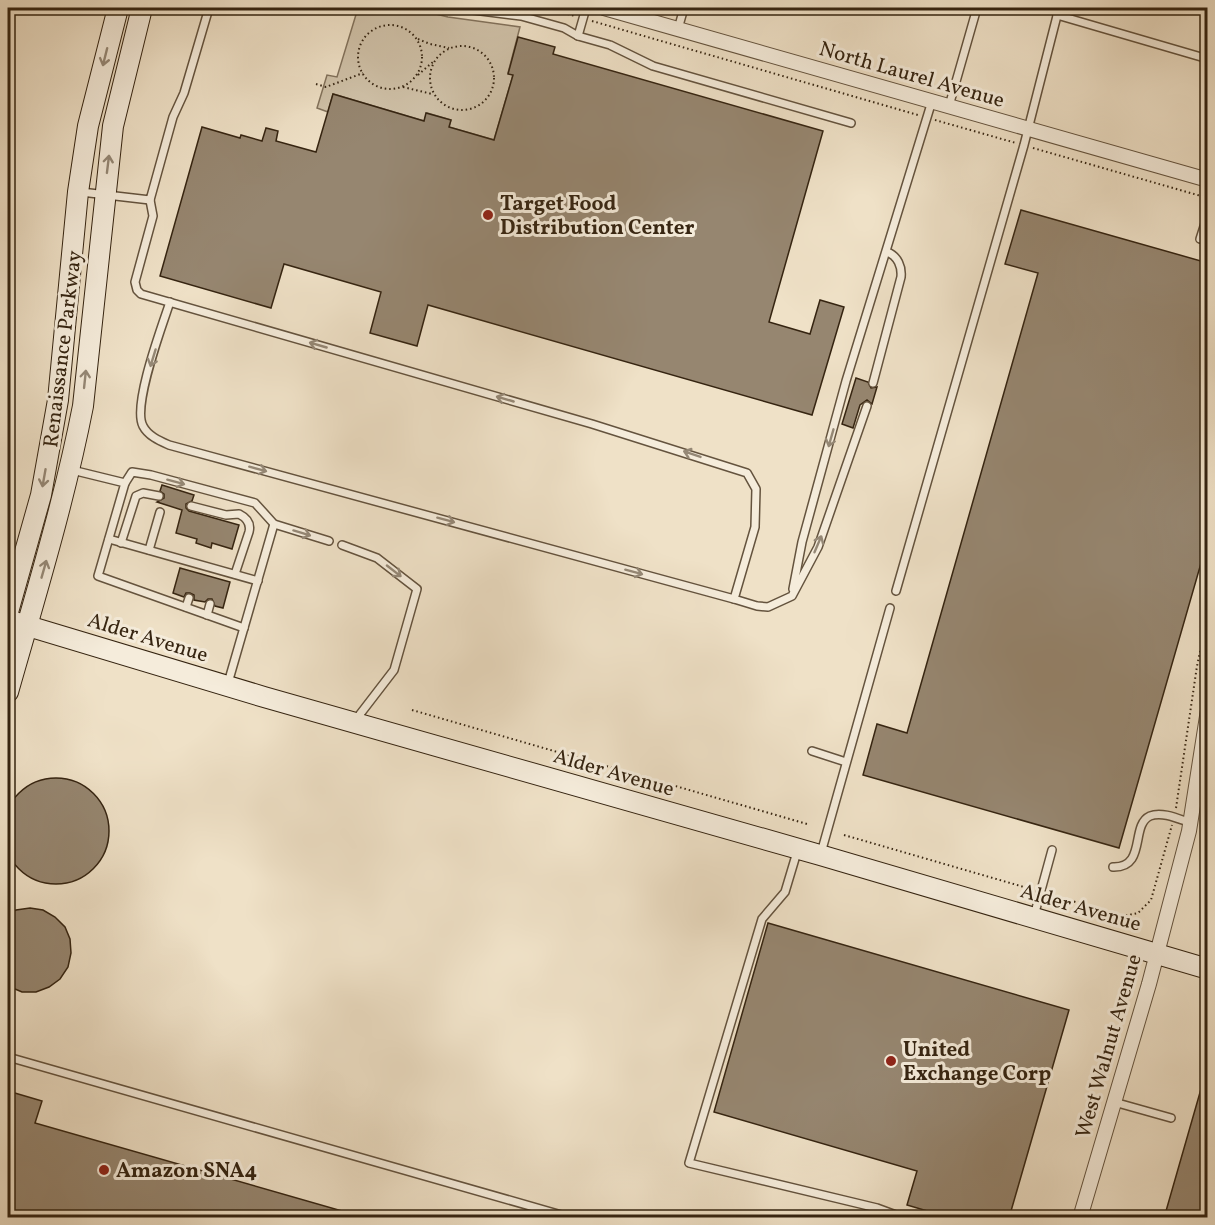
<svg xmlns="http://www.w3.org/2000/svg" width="1215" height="1225" viewBox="0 0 1215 1225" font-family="Vollkorn,serif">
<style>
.green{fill:#cfc1a8;stroke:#82725c;stroke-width:1.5}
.building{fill:#968670;stroke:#352411;stroke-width:1.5}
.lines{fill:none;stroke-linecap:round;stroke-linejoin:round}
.lane-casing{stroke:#64533e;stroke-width:10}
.street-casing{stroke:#64533e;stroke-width:16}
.secondary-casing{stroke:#352411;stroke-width:22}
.path{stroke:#352411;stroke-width:2;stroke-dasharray:1.5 3;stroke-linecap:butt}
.lane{stroke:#f5ecdb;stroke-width:7}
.street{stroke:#f5ecdb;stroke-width:14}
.secondary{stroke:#f5ecdb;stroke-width:20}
.oneway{stroke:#958876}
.poi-dot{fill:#8f2418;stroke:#f5ecdb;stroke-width:2}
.labels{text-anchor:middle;stroke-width:6;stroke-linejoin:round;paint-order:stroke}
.street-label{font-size:21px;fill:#352411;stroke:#f5ecdb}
.poi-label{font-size:21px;font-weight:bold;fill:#352411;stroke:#f5ecdb;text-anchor:start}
</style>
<rect width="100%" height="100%" fill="#efe1c7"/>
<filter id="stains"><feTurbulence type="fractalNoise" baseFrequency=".00333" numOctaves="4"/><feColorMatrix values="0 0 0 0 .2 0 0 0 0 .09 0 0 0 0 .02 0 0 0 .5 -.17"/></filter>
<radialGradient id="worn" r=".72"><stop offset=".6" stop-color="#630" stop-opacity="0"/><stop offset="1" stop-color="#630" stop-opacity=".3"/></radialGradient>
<path class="green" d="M 358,8 L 411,8 L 448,17 L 520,27 L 508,73 L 513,75 L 494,140 L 449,127 L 451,120 L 427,113 L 424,121 L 333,94 L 328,112 L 317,108 L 327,75 L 337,77 Z"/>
<g class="building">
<path d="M 518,37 L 555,47 L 553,54 L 823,131 L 769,322 L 810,334 L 820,300 L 844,307 L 812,415 L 428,305 L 417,346 L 370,333 L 381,292 L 284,264 L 271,308 L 160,276 L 202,127 L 240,138 L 241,135 L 262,141 L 266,128 L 278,131 L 276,141 L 316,152 L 333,94 L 424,121 L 426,113 L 451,120 L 449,127 L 494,140 L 513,75 L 508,74 Z"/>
<path d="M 1021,210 L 1208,263 L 1208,539 L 1119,848 L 863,775 L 877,724 L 907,733 L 1038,273 L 1005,264 Z"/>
<path d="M 856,378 L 868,382 L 871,388 L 877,387 L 872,404 L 867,400 L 860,405 L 853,428 L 842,424 Z"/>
<path d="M 162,485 L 194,495 L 192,501 L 186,504 L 186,508 L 189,511 L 239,525 L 232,549 L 212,543 L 211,548 L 196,543 L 197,539 L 176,533 L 182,510 L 157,502 L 164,498 L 164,494 L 160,491 Z"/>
<path d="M 180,568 L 230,582 L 223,608 L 215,606 L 212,599 L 208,599 L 205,602 L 194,600 L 194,595 L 190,593 L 186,593 L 184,597 L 173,593 Z"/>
<circle cx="56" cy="831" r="53"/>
<path d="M 30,908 L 43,910 L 55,917 L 65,927 L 70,939 L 71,953 L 68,967 L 60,979 L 49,987 L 36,992 L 22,992 L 8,986 L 8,914 L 16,910 Z"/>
<path d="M 768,923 L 1069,1010 L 1009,1218 L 951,1218 L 907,1205 L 917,1171 L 714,1112 Z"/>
<path d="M 1205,1075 L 1208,1075 L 1208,1218 L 1164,1218 Z"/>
<path d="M 8,1091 L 42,1101 L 35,1123 L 356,1215 L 355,1218 L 8,1218 Z"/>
</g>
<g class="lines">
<g class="lane-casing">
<g id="lane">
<path d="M 457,8 L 521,16 L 564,28 L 578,36 L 610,45 L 653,66 L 851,123"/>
<path d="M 1057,15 L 1208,59"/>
<path d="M 678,29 L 684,8"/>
<path d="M 578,36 L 586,8"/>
<path d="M 949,106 L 977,8"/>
<path d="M 81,192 L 150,200 L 173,117 L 184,93 L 209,8"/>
<path d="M 150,200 L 153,216 L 135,282 L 137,290 L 141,294 L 592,424 L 747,473 L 756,489 L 755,527 L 734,599 L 757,606 L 768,607 L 792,596 L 818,547 L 867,406"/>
<path d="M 1200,239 L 1208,214"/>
<path d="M 170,302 C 162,326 132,406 143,426 C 148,436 160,441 169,445 L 734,599"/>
<path d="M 873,383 L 901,277 C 902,267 898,256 887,252"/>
<path d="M 72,470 L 125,483 L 98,576 L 244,628"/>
<path d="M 125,483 L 132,472 L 151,475 L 255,503 L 274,524 L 329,541"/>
<path d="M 191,506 L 226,515 L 239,514 C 247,518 251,524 249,532 L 235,574"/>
<path d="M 109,539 L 258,581"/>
<path d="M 121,543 L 136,496 L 143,493 L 159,496"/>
<path d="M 342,545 L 377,558 L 417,589 L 394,670 L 354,722"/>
<path d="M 149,550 L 160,512"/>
<path d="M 793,589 L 802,542 L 846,381 L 932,101"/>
<path d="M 896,591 L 1024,145 L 1059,8"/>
<path d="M 186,607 L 189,598"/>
<path d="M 207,615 L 210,604"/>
<path d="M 228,683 L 274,524"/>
<path d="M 812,751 L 846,762"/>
<path d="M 797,852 L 785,892 L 762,919 L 689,1163 L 877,1208 L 904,1218"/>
<path d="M 821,853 L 890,608"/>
<path d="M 1113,867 C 1147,868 1130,825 1150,816 C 1162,811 1179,819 1191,823"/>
<path d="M 1034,916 L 1052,850"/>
<path d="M 8,1057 L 572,1218"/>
<path d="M 1114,1102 L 1171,1118"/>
</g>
</g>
<g class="street-casing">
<g id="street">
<path d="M 604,8 L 1208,180"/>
<path d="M 1080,1218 L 1149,984 L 1189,831 L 1208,710"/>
</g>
</g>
<g class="secondary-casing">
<g id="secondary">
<path d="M 8,612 L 41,495 L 58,400 L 78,192 L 88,126 L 118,8"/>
<path d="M 8,620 L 264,697 L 820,855 L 1208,969"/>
<path d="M 8,692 C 35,597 64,503 83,406 L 113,126 L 142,8"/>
</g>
</g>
<g class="path">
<path d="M 546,8 L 575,16"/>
<path d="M 592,21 L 918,115"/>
<circle cx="390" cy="57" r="32"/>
<path d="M 418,39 L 430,44 L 449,48"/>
<circle cx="462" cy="78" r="32"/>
<path d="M 418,75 L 434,61"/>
<path d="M 316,84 L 326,87 L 363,73"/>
<path d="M 403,87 L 432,94"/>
<path d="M 935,120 L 1016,143"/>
<path d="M 1033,148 L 1208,198"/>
<path d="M 412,710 L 807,824"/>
<path d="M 1176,808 L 1197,666 L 1208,615"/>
<path d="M 844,835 L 1031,889"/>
<path d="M 1048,894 L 1124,916 L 1138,913 L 1151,900 L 1172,825"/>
</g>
<use href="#lane" class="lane"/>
<use href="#street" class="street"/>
<use href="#secondary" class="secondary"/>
</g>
<defs><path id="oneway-shaft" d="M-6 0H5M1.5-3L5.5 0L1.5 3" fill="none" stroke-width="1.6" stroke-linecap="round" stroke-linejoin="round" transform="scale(1.5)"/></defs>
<g class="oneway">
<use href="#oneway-shaft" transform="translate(105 57) rotate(104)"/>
<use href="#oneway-shaft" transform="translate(108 164) rotate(-83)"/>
<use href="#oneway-shaft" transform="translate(318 345) rotate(-164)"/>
<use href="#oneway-shaft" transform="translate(153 358) rotate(107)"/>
<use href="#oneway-shaft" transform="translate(85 379) rotate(-84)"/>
<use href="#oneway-shaft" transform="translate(505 399) rotate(-164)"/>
<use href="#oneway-shaft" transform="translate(831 438) rotate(106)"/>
<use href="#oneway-shaft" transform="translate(692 454) rotate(-161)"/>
<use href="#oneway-shaft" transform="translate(258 469) rotate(15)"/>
<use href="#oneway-shaft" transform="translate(44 478) rotate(100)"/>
<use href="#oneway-shaft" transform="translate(176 482) rotate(15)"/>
<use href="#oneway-shaft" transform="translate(446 520) rotate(15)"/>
<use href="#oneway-shaft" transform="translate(302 533) rotate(17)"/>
<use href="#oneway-shaft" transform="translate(818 544) rotate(-67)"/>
<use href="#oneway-shaft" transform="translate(44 569) rotate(-74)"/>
<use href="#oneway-shaft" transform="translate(394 571) rotate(38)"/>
<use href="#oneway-shaft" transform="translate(634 572) rotate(15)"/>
</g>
<g class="poi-dot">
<circle cx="488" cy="215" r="6"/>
<circle cx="891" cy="1061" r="6"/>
<circle cx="104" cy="1170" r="6"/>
</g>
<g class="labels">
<g class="street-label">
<text transform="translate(912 74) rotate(16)" y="7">North Laurel Avenue</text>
<text transform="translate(62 349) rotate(-83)" y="7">Renaissance Parkway</text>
<text transform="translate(148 637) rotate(17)" y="7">Alder Avenue</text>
<text transform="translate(614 772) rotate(16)" y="7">Alder Avenue</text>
<text transform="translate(1081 907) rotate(16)" y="7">Alder Avenue</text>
<text transform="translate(1108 1046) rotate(-74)" y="7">West Walnut Avenue</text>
</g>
<g class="poi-label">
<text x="500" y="210">Target Food<tspan x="500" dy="24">Distribution Center</tspan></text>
<text x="903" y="1056">United<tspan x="903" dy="24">Exchange Corp</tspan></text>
<text x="116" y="1177">Amazon SNA4</text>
</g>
</g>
<rect width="1215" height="1225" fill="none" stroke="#efe1c7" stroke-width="30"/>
<rect x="9" y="9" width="1197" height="1207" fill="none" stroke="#352411" stroke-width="3"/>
<rect x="15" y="15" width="1185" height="1195" fill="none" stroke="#352411" stroke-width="1.5"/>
<rect width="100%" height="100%" filter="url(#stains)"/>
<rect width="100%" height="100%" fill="url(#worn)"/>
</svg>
